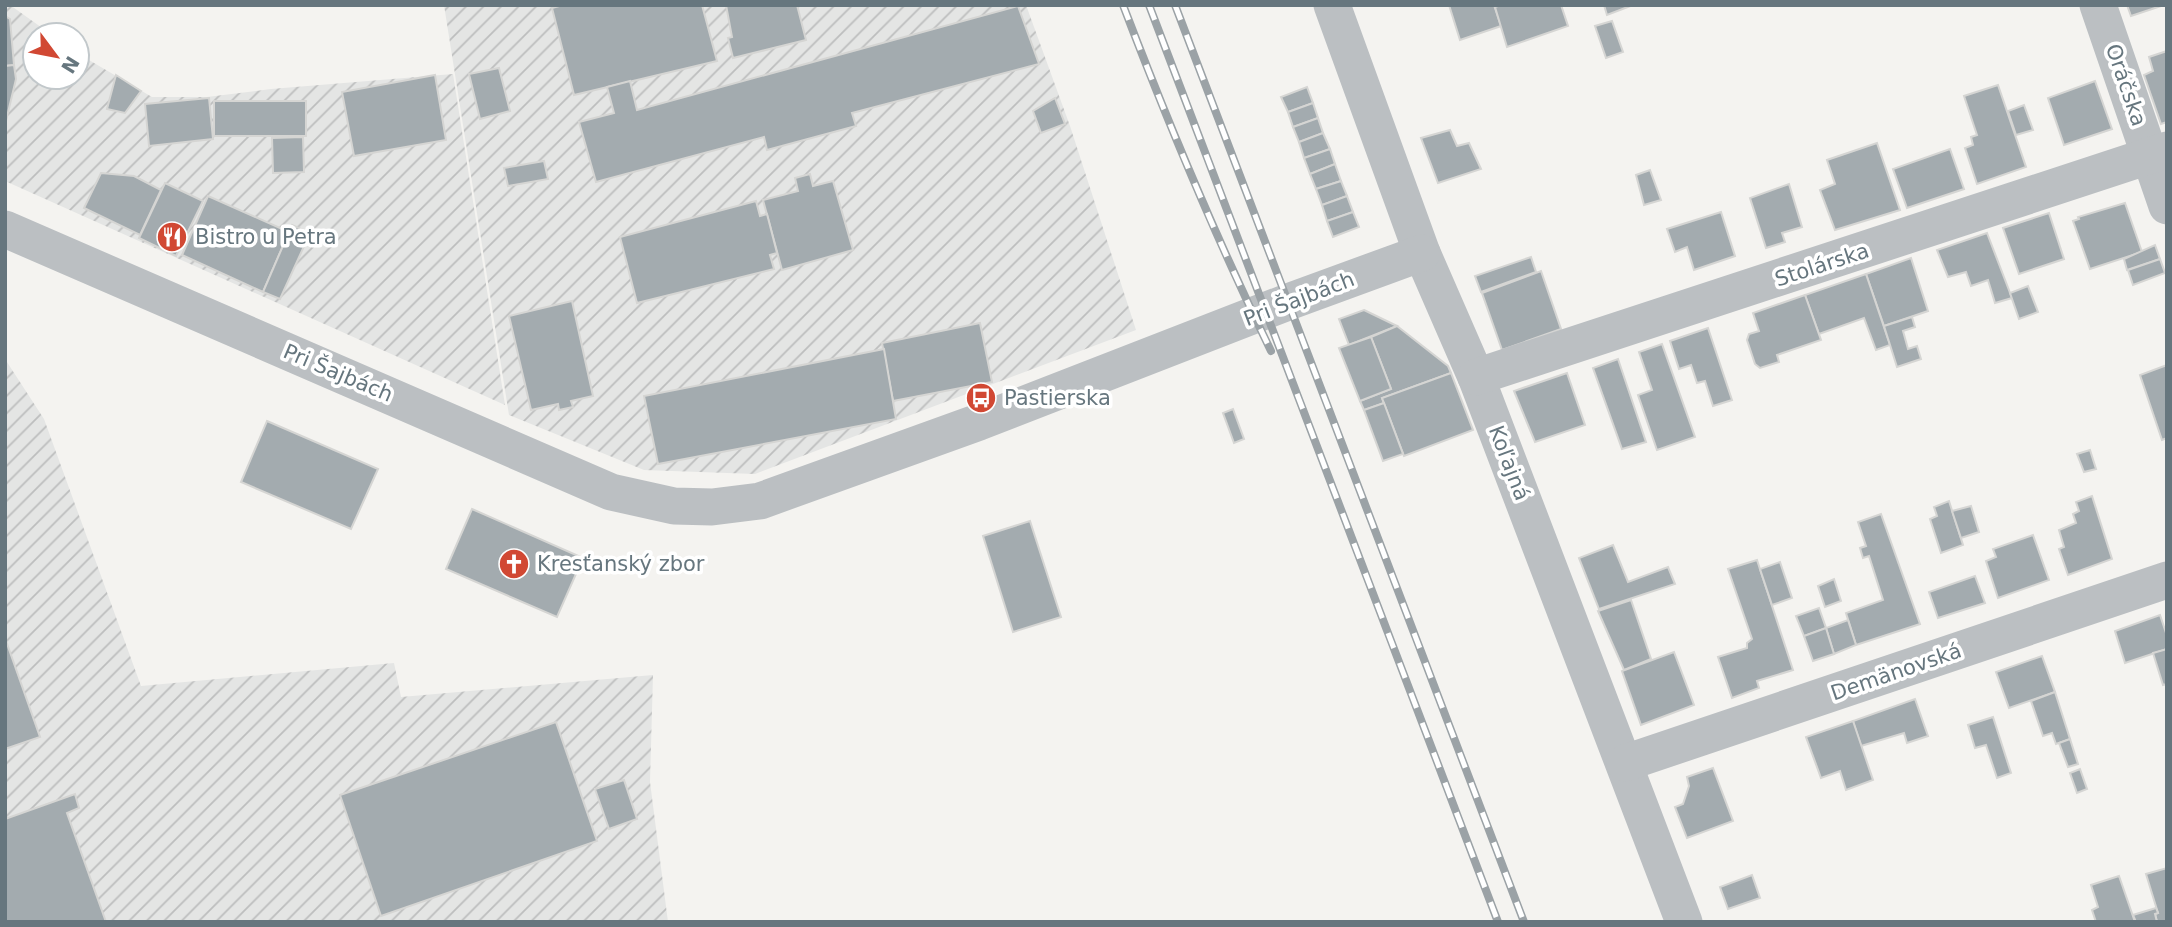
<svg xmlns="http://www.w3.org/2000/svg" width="2172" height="927" viewBox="0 0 2172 927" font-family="'DejaVu Sans',sans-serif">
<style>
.industrial{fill:url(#industrial-furrows)}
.building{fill:#a3abaf;stroke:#d5d5d3;stroke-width:2}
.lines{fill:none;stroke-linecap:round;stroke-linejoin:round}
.minor{stroke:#bbbfc2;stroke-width:37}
.rail-casing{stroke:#9ba2a6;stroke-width:8}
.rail{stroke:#fff;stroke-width:5;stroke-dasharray:16;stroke-linecap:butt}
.labels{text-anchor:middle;stroke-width:7;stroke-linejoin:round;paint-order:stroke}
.street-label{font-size:21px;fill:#66767e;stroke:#fff}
.poi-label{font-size:21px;fill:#66767e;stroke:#fff;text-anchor:start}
</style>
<defs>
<pattern id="industrial-furrows" width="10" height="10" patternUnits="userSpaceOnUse" patternTransform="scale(1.75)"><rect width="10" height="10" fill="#e4e5e4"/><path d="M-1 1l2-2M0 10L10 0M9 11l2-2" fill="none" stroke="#bdbebe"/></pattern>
</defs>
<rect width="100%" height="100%" fill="#f4f3f0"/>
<g class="industrial">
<path d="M 5,5 L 10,5 L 52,35 L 35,35 L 35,77 L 77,77 L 77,53 L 152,97 L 207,97 L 271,89 L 453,74 L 505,405 L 5,181 Z"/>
<path d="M 444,5 L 1026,5 L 1070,126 L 1136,330 L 755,474 L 644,470 L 509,415 Z"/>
<path d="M 5,359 L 44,419 L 141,686 L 394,663 L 401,697 L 653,675 L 650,782 L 668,922 L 5,922 Z"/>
</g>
<g class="building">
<path d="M 563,5 L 702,5 L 717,61 L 574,95 L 552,8 Z"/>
<path d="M 726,5 L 797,5 L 806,40 L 733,58 L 728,38 L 732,37 Z"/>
<path d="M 1449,5 L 1494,5 L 1501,26 L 1460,40 Z"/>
<path d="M 1501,5 L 1561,5 L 1568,26 L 1507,47 L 1495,7 Z"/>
<path d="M 1604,5 L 1633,5 L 1607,15 Z"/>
<path d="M 2127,5 L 2164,5 L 2131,16 Z"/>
<path d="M 1018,6 L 1039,64 L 852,113 L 856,126 L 767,150 L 764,137 L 596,182 L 579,122 L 614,113 L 607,87 L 630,81 L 637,110 Z"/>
<path d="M 5,16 L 10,19 L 14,65 L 5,66 Z"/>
<path d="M 1612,21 L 1623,52 L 1606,58 L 1595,26 Z"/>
<path d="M 2167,51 L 2167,122 L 2161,124 L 2144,75 L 2153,71 L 2149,57 Z"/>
<path d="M 14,65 L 16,79 L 5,125 L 5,66 Z"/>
<path d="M 499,68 L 510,111 L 480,119 L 469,74 Z"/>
<path d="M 116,75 L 141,91 L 125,113 L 107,109 Z"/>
<path d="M 435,75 L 446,140 L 354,156 L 342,92 Z"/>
<path d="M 2095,81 L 2112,129 L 2064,145 L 2048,98 Z"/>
<path d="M 1998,85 L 2026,167 L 1977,184 L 1965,148 L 1973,145 L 1971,137 L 1977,135 L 1964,96 Z"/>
<path d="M 1307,87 L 1313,103 L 1288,112 L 1281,97 Z"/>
<path d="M 209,98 L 213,139 L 149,146 L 145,104 Z"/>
<path d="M 1055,98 L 1065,124 L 1041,133 L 1033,111 Z"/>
<rect x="214" y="101" width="92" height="35"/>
<path d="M 1313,103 L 1318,118 L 1293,127 L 1288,112 Z"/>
<path d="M 2024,105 L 2033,130 L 2016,135 L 2008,111 Z"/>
<path d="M 1318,118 L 1323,133 L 1299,142 L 1293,127 Z"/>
<path d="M 1450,130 L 1457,146 L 1469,143 L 1481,169 L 1438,183 L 1421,138 Z"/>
<path d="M 1323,133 L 1330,149 L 1304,158 L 1299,142 Z"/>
<path d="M 303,137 L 304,172 L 273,173 L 272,138 Z"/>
<path d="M 1877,143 L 1900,210 L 1835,230 L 1820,190 L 1835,184 L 1827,160 Z"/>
<path d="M 1330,149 L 1335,164 L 1310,174 L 1304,158 Z"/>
<path d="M 1950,149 L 1964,189 L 1907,208 L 1893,169 Z"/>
<path d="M 544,161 L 548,179 L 508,186 L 504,168 Z"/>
<path d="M 1335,164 L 1341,181 L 1316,189 L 1310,174 Z"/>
<path d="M 1650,170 L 1661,200 L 1644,205 L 1636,175 Z"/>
<path d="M 101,173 L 134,176 L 161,190 L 140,235 L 84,208 Z"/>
<path d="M 810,174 L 813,186 L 833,181 L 853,250 L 782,270 L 763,200 L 798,191 L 795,178 Z"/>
<path d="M 1341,181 L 1347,196 L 1322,205 L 1316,189 Z"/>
<path d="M 165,183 L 203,201 L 176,256 L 139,238 Z"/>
<path d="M 1789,184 L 1802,227 L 1782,233 L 1785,242 L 1766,248 L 1750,198 Z"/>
<path d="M 208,196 L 289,232 L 263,292 L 182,255 Z"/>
<path d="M 1347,196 L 1353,212 L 1327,221 L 1322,205 Z"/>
<path d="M 756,201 L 760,216 L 767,214 L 777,253 L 770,255 L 774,269 L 637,303 L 620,237 Z"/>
<path d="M 2125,203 L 2142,252 L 2090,269 L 2073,221 L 2079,219 L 2078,217 Z"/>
<path d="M 1353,212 L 1359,227 L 1333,237 L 1327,221 Z"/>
<path d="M 1721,212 L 1735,256 L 1694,270 L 1687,247 L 1675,252 L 1667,229 Z"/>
<path d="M 2049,213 L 2064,259 L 2019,274 L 2003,228 Z"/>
<path d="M 292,225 L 310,233 L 280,299 L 263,292 Z"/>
<path d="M 1987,233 L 2012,298 L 1995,303 L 1988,280 L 1971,286 L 1966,272 L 1948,277 L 1937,250 Z"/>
<path d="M 2155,245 L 2160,259 L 2127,270 L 2124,259 Z"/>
<path d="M 1531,257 L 1536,272 L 1481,292 L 1475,276 Z"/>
<path d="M 1911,258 L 1928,311 L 1884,326 L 1866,274 Z"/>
<path d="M 2160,259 L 2165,273 L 2133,285 L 2128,270 Z"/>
<path d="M 1541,271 L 1561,329 L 1502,350 L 1482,293 Z"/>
<path d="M 1866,274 L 1890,345 L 1876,350 L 1864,318 L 1819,334 L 1805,295 Z"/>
<path d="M 2028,286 L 2038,312 L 2019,319 L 2010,293 Z"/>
<path d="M 1805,295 L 1821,340 L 1777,355 L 1779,362 L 1760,368 L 1755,364 L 1747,340 L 1749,334 L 1759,331 L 1753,313 Z"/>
<path d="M 572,301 L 593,396 L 571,401 L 573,407 L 559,410 L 558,404 L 531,410 L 509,316 Z"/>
<path d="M 1364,310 L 1397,326 L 1349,345 L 1339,319 Z"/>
<path d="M 1912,317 L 1915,327 L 1903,331 L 1908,349 L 1917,346 L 1921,359 L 1897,367 L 1884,326 Z"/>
<path d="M 980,323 L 992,382 L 893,401 L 882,343 Z"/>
<path d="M 1397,326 L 1448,366 L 1451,373 L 1382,398 L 1384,403 L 1364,410 L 1360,401 L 1391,389 L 1371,337 Z"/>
<path d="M 1708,328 L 1732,400 L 1713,406 L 1705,381 L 1697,383 L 1691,365 L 1679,369 L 1670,341 Z"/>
<path d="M 1371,337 L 1391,389 L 1360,401 L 1339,348 Z"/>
<path d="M 1662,344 L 1695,437 L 1657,450 L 1638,395 L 1652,390 L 1639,352 Z"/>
<path d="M 884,349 L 896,419 L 658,464 L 644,396 Z"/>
<path d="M 1618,359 L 1646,442 L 1622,449 L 1593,368 Z"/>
<path d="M 2167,365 L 2167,438 L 2162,440 L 2140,375 Z"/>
<path d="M 1451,373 L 1473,430 L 1404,456 L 1382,398 Z"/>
<path d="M 1567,373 L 1585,425 L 1535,442 L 1514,391 Z"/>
<path d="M 1384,403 L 1403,454 L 1383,461 L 1364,410 Z"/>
<path d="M 1233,409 L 1244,439 L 1234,443 L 1223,413 Z"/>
<path d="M 267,421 L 378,469 L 351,529 L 241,482 Z"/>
<path d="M 2090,450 L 2096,469 L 2084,472 L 2077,454 Z"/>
<path d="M 2092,496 L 2112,559 L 2068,575 L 2059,549 L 2064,547 L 2059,530 L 2076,523 L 2073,514 L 2079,511 L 2076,502 Z"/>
<path d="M 1949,501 L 1963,545 L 1941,553 L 1930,519 L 1937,516 L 1934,507 Z"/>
<path d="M 1971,506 L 1979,532 L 1961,538 L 1952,511 Z"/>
<path d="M 472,509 L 583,558 L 557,617 L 446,569 Z"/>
<path d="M 1881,514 L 1920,624 L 1856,645 L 1846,613 L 1883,600 L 1869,556 L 1863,558 L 1860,548 L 1866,546 L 1858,522 Z"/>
<path d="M 1030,521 L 1061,617 L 1013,632 L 983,536 Z"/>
<path d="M 2033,535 L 2049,580 L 1998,598 L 1986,561 L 1996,557 L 1993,549 Z"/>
<path d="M 1613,545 L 1628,582 L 1668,567 L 1675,584 L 1599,609 L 1579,558 Z"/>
<path d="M 1757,560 L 1793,670 L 1757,681 L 1759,688 L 1732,698 L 1718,657 L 1747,648 L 1747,643 L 1752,639 L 1728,569 Z"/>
<path d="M 1780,562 L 1792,598 L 1772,605 L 1760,569 Z"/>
<path d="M 1975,576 L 1985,603 L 1938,618 L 1929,592 Z"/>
<path d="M 1834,579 L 1841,601 L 1825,607 L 1818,586 Z"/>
<path d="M 1631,600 L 1651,659 L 1624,670 L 1598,611 Z"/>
<path d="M 1819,608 L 1826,628 L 1804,636 L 1796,616 Z"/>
<path d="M 2160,615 L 2167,636 L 2167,649 L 2125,663 L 2115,631 Z"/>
<path d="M 1848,620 L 1856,645 L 1834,654 L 1826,628 Z"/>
<path d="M 1826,628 L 1834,654 L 1813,661 L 1804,636 Z"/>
<path d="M 5,638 L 40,737 L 5,749 Z"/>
<path d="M 2167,649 L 2167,684 L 2163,685 L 2153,653 Z"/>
<path d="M 1674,652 L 1694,705 L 1641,725 L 1622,671 Z"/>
<path d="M 2042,656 L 2055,692 L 2009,708 L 1996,672 Z"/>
<path d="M 2055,692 L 2070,739 L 2056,744 L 2052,733 L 2043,736 L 2031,701 Z"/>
<path d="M 1915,699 L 1928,736 L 1907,743 L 1904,733 L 1861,746 L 1853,721 Z"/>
<path d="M 1993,717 L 2011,773 L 1997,778 L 1986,745 L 1975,748 L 1968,725 Z"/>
<path d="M 1853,721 L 1873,780 L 1846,790 L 1840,771 L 1821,778 L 1806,737 Z"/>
<path d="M 556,722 L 597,841 L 381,916 L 340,795 Z"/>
<path d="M 2070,739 L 2078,764 L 2068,767 L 2059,743 Z"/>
<path d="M 1713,768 L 1733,821 L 1687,838 L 1675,807 L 1683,804 L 1689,786 L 1687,777 Z"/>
<path d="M 2080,769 L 2087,789 L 2077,793 L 2070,773 Z"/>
<path d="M 624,780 L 637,819 L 609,829 L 595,789 Z"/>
<path d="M 75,794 L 79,808 L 67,813 L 106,922 L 5,922 L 5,819 Z"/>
<path d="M 2167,868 L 2167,922 L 2157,922 L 2155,914 L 2158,913 L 2146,874 Z"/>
<path d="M 1752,875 L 1760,898 L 1728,909 L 1720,887 Z"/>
<path d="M 2119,876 L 2135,922 L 2096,922 L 2092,910 L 2098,907 L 2091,885 Z"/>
<path d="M 2156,908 L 2158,913 L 2155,914 L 2157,922 L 2136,922 L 2133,915 Z"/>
</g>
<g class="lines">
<g class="minor">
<path d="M 1332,5 L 1422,253 L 1476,377 L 1684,922"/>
<path d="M 2098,5 L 2167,206"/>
<path d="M 5,229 L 611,492 L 674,506 L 712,507 L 760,501 L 979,422 L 1288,302 L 1422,253"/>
<path d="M 1476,377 L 2167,150"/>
<path d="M 1625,763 L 2167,580"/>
</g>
<g class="rail-casing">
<g id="rail">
<path d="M 1123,5 C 1168,123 1216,238 1271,351"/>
<path d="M 1149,5 L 1498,922"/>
<path d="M 1175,5 L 1524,922"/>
</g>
</g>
<use href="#rail" class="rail"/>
</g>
<defs>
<g id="restaurant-disc" transform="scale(1.575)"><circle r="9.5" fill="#d14833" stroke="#fff"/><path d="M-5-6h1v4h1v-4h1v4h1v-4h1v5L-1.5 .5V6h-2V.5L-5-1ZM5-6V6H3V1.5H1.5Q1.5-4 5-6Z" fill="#fff"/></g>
<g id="bus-disc" transform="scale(1.575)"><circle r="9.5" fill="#d14833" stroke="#fff"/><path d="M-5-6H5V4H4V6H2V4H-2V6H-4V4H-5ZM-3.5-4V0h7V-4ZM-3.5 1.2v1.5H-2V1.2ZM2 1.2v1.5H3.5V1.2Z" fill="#fff"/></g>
<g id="church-disc" transform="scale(1.575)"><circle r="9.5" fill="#d14833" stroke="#fff"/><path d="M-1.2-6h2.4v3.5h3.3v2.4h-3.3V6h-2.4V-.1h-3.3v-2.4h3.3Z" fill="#fff"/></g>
</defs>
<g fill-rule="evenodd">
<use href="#restaurant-disc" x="172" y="237"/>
<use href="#bus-disc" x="981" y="398"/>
<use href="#church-disc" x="514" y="564"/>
</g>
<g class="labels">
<g class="street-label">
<text transform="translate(2126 85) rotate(71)" y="7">Oráčska</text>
<text transform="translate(1822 265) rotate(-18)" y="7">Stolárska</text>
<text transform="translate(1299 299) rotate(-21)" y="7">Pri Šajbách</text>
<text transform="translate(338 373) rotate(23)" y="7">Pri Šajbách</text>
<text transform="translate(1509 463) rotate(69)" y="7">Koľajná</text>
<text transform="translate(1896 672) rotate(-19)" y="7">Demänovská</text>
</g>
<g class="poi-label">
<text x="195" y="244">Bistro u Petra</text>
<text x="1004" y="405">Pastierska</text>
<text x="537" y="571">Kresťanský zbor</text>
</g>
</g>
<rect width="2172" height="927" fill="none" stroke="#66767e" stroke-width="14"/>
<g transform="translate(56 56) rotate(122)"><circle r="33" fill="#ffffff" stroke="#c2c8cb" stroke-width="2"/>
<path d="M0-5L12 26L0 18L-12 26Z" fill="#d14833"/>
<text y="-10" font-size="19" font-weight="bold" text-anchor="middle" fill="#66767e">N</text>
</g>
</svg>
